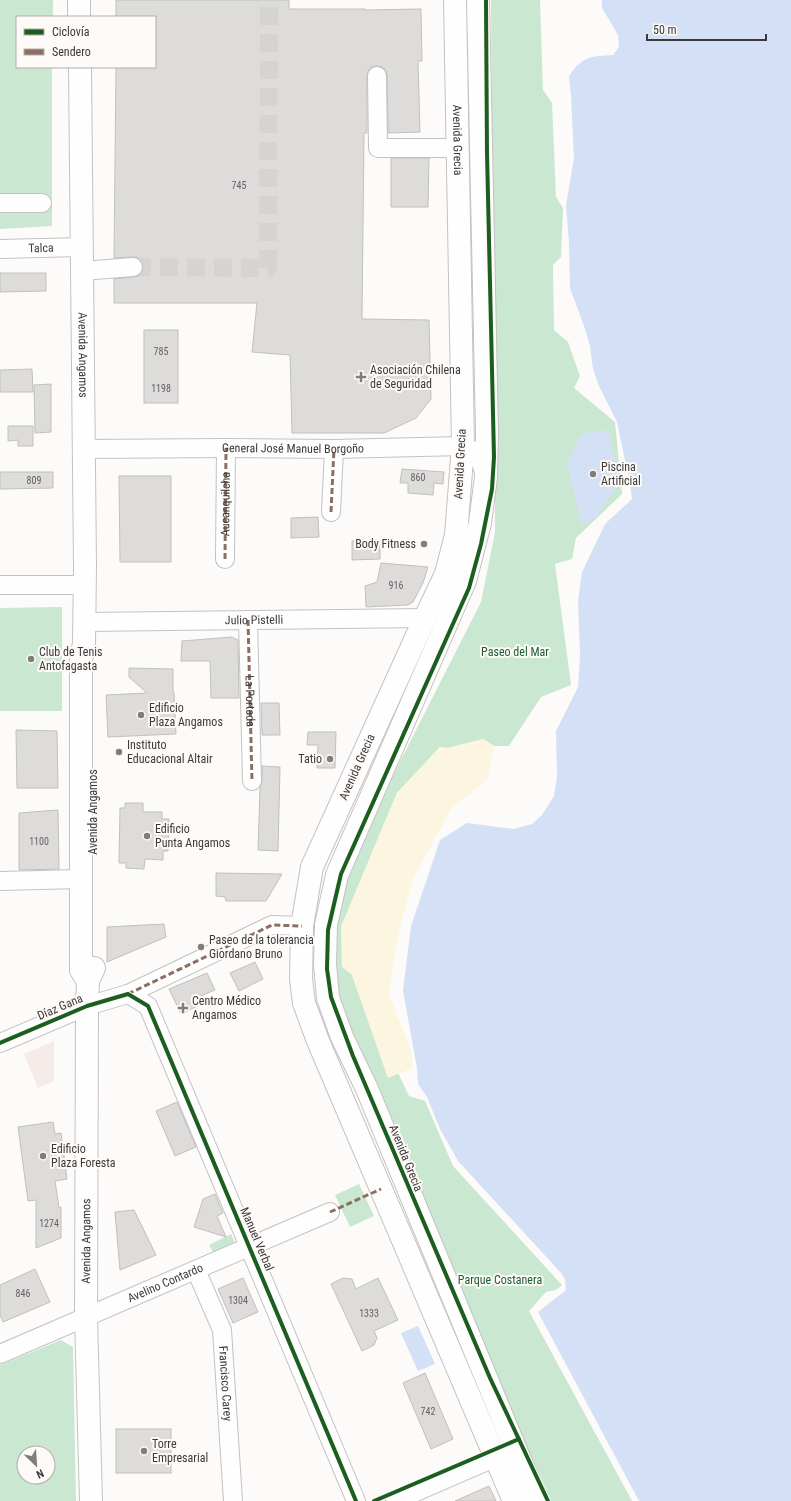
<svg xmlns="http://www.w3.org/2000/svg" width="791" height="1501" viewBox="0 0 791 1501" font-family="'Roboto Condensed',sans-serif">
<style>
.commercial{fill:#f5ecea}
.green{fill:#c9e7d1;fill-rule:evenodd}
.sand{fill:#fcf6e0}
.water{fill:#d4e0f6}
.building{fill:#dddcdb;stroke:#c0c0be}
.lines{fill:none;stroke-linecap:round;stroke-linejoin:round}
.minor-tunnel{stroke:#d6d4d3;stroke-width:18;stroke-dasharray:18 9;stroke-linecap:butt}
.minor-casing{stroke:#c4c2c1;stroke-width:20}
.major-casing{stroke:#c4c2c1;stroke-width:24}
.highway-casing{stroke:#c4c2c1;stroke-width:24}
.minor{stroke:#fffefe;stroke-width:18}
.major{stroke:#fffefe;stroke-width:22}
.highway{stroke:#fffefe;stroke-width:22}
.quiet{stroke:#8d6e63;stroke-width:3;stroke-dasharray:6 3;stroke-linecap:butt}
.cycleway-casing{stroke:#fefaf8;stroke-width:6}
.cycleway{stroke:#1b5e20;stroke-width:4}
.poi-dot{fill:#7f7e7c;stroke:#fefaf8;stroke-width:1.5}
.labels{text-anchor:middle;stroke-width:4;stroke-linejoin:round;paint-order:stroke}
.number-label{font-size:10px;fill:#646262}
.street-label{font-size:12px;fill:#3b3a39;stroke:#fefaf8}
.poi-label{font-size:12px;fill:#3b3a39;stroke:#fefaf8;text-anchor:start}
.park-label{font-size:12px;fill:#195c36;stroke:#fefaf8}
</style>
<rect width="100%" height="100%" fill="#fdfbf9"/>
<path class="commercial" d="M 54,1041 L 54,1081 L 38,1088 L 24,1054 Z"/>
<g class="green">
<path d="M 0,0 L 53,0 L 53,17 L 17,17 L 17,67 L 52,67 L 52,226 L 0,229 Z"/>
<path d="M 491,0 L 540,0 L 543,90 L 552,103 L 556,197 L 563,208 L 561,257 L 553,265 L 554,330 L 568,342 L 580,376 L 574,388 L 615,422 L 622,494 L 576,538 L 572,559 L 555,564 L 571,685 L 541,697 L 509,746 L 494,746 L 483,739 L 448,748 L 440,747 L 397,793 L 341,927 L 352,975 L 388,1077 L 398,1073 L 409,1096 L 425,1101 L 453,1166 L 562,1285 L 556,1290 L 546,1292 L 529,1311 L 632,1501 L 549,1501 L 473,1320 L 354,1051 L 328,965 L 342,876 L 481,602 L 495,532 Z"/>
<path d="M 62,607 L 62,711 L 0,711 L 0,608 Z"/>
<path d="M 359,1184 L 374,1216 L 350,1227 L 335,1195 Z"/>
<path d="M 231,1234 L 236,1245 L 214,1254 L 209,1245 Z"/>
<path d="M 61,1340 L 73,1347 L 76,1501 L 0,1501 L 0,1365 ZM 24,1453 L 48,1453 L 48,1477 L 24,1477 Z"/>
</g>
<path class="sand" d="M 483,739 L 494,746 L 487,780 L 451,809 L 413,879 L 398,935 L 389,994 L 412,1054 L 413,1068 L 388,1078 L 352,975 L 342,967 L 341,927 L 397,793 L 440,747 L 448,748 Z"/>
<g class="water">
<path d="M 602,0 L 791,0 L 791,1501 L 639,1501 L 538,1312 L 566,1290 L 565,1280 L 562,1274 L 458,1161 L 440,1129 L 427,1097 L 418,1084 L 417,1068 L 403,991 L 411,926 L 440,840 L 467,823 L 514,829 L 532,824 L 542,815 L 554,796 L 557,776 L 556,731 L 578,687 L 580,654 L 578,601 L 582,572 L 605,524 L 632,499 L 630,484 L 617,422 L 599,386 L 593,369 L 590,346 L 584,326 L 570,288 L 569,243 L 566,205 L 574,158 L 571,96 L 569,76 C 582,57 590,56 613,55 L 619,47 L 618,35 L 602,8 Z"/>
<path d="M 607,430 L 610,436 L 618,486 L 595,518 L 581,525 L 567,463 L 581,434 Z"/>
<path d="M 418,1326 L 435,1364 L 418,1371 L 401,1333 Z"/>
</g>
<g class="building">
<path d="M 116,0 L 289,0 L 289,9 L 365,9 L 365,10 L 421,9 L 422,61 L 418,61 L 420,132 L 388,133 L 387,75 L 386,70 L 382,67 L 376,66 L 371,67 L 368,71 L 367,76 L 367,133 L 364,133 L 362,319 L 429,320 L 431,399 L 416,418 L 384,433 L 292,433 L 290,355 L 252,352 L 257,303 L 114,303 L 114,279 L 139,276 L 142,272 L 143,267 L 142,261 L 137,257 L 114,258 L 116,67 L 155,67 L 155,17 L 116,17 Z"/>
<path d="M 391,158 L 429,158 L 428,207 L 391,207 Z"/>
<path d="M 0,273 L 46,273 L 46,291 L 0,292 Z"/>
<rect x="144" y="330" width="34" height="73"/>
<path d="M 32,369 L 33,392 L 0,392 L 0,370 Z"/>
<path d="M 51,384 L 51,432 L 35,433 L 34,385 Z"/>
<path d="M 8,426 L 33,426 L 33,446 L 18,446 L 18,440 L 8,441 Z"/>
<path d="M 402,469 L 444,472 L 443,484 L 434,483 L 433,495 L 408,493 L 408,483 L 400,483 Z"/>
<path d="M 0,472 L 53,472 L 53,488 L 0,489 Z"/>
<path d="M 119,476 L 171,476 L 171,562 L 120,562 Z"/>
<path d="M 318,517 L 319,537 L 291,538 L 291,518 Z"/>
<path d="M 380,540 L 380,559 L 352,560 L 352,541 Z"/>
<path d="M 381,563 L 428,567 L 423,583 L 413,602 L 408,605 L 366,607 L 365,586 L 377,582 Z"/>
<path d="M 232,637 L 238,640 L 239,698 L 211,698 L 210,661 L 181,661 L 182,641 Z"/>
<path d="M 129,668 L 173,669 L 173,692 L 174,692 L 176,734 L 108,737 L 106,695 L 147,693 L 129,677 Z"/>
<path d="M 261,703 L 279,703 L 280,735 L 262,735 Z"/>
<path d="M 16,730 L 57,731 L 58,788 L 17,788 Z"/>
<path d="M 308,732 L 336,732 L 335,768 L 317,768 L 318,745 L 307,745 Z"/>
<path d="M 262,766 L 280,767 L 278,851 L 258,850 L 260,788 L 262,781 Z"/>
<path d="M 125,803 L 143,803 L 143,812 L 162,812 L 162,819 L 169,819 L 168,851 L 163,851 L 163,860 L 145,859 L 144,869 L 126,868 L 126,863 L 119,863 L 120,808 L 125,808 Z"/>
<path d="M 58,810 L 59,869 L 19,870 L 19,813 Z"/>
<path d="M 216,873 L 282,874 L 266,901 L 226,901 L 225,897 L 216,896 Z"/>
<path d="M 164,924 L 166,937 L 107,962 L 107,927 Z"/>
<path d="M 255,962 L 263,979 L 239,991 L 230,973 Z"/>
<path d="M 207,973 L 215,990 L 201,996 L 204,1003 L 181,1014 L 169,989 Z"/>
<path d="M 177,1102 L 196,1147 L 175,1156 L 156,1111 Z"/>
<path d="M 53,1122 L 55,1134 L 61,1133 L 67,1179 L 55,1181 L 59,1208 L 61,1207 L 61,1238 L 36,1248 L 36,1200 L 28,1201 L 18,1127 Z"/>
<path d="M 215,1194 L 223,1213 L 217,1216 L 226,1237 L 194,1227 L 203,1199 Z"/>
<path d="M 134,1210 L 156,1255 L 120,1270 L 115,1212 Z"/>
<path d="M 35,1269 L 50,1302 L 3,1322 L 0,1315 L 0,1285 Z"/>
<path d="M 243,1278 L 258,1312 L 233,1323 L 218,1289 Z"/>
<path d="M 343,1278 L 352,1279 L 356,1289 L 378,1278 L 398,1320 L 374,1331 L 377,1338 L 374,1345 L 362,1351 L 331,1284 Z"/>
<path d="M 425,1373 L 453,1439 L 431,1449 L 403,1383 Z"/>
<rect x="116" y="1429" width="55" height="44"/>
<path d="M 489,1486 L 496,1501 L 455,1501 Z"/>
</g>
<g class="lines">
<path class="minor-tunnel" d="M 133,267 L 268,268 L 269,0"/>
<g class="minor-casing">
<g id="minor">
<path d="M 377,76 L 378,148 L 458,148"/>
<path d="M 0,203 L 42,203"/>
<path id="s1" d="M 0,249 L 82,247"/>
<path d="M 82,271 L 133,267"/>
<path id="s2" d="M 83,449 L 226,448 L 334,449 L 463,446 C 477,450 482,463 485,476"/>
<path d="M 331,512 L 334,449"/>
<path id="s3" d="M 225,559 L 226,448"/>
<path d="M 0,585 L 84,585"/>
<path id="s4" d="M 248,620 L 252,781"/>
<path id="s5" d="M 84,622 L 425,618"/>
<path d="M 0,881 L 81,879"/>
<path d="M 128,994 L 148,1006 L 356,1501"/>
<path d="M 0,1043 L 87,1006 L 128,994 L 272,925 L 302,926"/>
<path id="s6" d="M 196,1270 L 222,1330 L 233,1501"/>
<path id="s7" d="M 0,1354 L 330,1212"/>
<path d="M 395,1501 L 508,1452"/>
</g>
</g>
<g class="major-casing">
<g id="major">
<path d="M 79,0 L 79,17"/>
<path id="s8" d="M 80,67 L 85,567 L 84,643 L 81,660 L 81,970 L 88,981"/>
<path id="s9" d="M 91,1501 L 86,1317 L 87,1006 L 88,981 L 94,968"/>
</g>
</g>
<g class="highway-casing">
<g id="highway">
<path id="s10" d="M 455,0 L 463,446 L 456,535 L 446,574 L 425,618 L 312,867 L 302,926 L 301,979 L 304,1003 L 318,1041 L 514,1501"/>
<path d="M 478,0 L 487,433 L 486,477 L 480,523 L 465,581 L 337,875 L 326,925 L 325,964 L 328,998 L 342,1037 L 367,1089 L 537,1501"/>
</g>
</g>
<use href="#minor" class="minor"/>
<use href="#major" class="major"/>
<use href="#highway" class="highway"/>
<g class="quiet">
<path d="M 331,512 L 334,449"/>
<path d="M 225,559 L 226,448"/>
<path d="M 248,620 L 252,781"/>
<path d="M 128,994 L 272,925 L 302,926"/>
<path d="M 330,1212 L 381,1189"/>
</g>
<g class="cycleway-casing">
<g id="cycleway">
<path d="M 486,0 L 487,153 L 494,457 L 492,489 L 481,544 L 469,588 L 341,874 L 328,930 L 327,969 L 331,997 L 353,1056 L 490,1378 L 548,1501"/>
<path d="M 0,1043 L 87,1006 L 128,994 L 148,1006 L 356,1501"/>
<path d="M 374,1501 L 519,1439"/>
</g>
</g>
<use href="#cycleway" class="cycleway"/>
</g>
<g class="poi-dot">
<path d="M359 371h4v4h4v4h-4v4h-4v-4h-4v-4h4z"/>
<circle cx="593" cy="474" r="4"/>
<circle cx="424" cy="544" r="4"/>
<circle cx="31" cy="659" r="4"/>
<circle cx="141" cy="715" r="4"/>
<circle cx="119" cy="752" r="4"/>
<circle cx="330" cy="759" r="4"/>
<circle cx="147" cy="836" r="4"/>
<circle cx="201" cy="947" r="4"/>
<path d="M181 1002h4v4h4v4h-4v4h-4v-4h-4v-4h4z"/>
<circle cx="43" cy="1156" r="4"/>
<circle cx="144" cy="1451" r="4"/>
</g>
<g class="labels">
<g class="number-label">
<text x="239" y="189">745</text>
<text x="161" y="355">785</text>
<text x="161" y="392">1198</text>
<text x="418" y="481">860</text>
<text x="34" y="484">809</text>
<text x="396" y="589">916</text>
<text x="39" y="845">1100</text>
<text x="49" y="1227">1274</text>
<text x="23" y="1297">846</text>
<text x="238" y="1304">1304</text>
<text x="369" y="1317">1333</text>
<text x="428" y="1415">742</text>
</g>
<g class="street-label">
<text dy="4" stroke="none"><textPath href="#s10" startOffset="140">Avenida Grecia</textPath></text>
<text dy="4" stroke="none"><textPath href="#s1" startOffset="41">Talca</textPath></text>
<text dy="4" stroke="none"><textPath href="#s8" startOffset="288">Avenida Angamos</textPath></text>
<text dy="4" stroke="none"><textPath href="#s2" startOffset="210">General José Manuel Borgoño</textPath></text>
<text transform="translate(460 464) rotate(-87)" y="4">Avenida Grecia</text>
<text dy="4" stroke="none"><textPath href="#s3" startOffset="55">Aucanquilcha</textPath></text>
<text dy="4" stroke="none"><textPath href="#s5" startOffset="170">Julio Pistelli</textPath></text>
<text dy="4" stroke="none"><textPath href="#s4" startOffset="81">La Portada</textPath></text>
<text transform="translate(357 767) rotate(-66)" y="4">Avenida Grecia</text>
<text transform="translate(93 812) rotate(-90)" y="4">Avenida Angamos</text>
<text transform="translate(60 1007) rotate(-23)" y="4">Díaz Gana</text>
<text transform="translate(406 1158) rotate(68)" y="4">Avenida Grecia</text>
<text transform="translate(257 1239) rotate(67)" y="4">Manuel Verbal</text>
<text dy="4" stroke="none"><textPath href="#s9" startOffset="260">Avenida Angamos</textPath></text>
<text dy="4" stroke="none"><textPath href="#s7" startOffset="180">Avelino Contardo</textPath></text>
<text dy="4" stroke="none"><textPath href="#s6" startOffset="119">Francisco Carey</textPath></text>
</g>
<g class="poi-label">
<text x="370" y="374">Asociación Chilena<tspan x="370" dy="14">de Seguridad</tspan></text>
<text x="601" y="471">Piscina<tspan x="601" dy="14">Artificial</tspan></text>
<text x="416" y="548" text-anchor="end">Body Fitness</text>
<text x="39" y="656">Club de Tenis<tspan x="39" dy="14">Antofagasta</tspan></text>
<text x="149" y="712">Edificio<tspan x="149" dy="14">Plaza Angamos</tspan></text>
<text x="127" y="749">Instituto<tspan x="127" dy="14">Educacional Altair</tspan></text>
<text x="322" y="763" text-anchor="end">Tatio</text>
<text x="155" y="833">Edificio<tspan x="155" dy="14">Punta Angamos</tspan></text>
<text x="209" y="944">Paseo de la tolerancia<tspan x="209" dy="14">Giordano Bruno</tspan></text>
<text x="192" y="1005">Centro Médico<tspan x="192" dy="14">Angamos</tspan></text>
<text x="51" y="1153">Edificio<tspan x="51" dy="14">Plaza Foresta</tspan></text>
<text x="152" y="1448">Torre<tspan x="152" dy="14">Empresarial</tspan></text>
</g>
<g class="park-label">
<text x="515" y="656">Paseo del Mar</text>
<text x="500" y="1284">Parque Costanera</text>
</g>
</g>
<rect x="16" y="16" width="140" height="52" fill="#fefaf8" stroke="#b0adac"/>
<rect x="24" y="29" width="20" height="6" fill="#1b5e20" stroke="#b0adac"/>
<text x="52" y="36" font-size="12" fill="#3b3a39">Ciclovía</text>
<rect x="24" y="49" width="20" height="6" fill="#8d6e63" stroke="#b0adac"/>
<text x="52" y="56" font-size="12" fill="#3b3a39">Sendero</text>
<g transform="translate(36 1465) rotate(155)"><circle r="19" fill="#fefaf8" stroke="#b0adac"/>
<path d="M0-3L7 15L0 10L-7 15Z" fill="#7f7e7c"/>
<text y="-6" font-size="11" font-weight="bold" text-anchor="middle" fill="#3b3a39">N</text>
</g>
<path d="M647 34v6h119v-6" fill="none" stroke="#3b3a39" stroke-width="2"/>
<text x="653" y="34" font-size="12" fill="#3b3a39" stroke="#fefaf8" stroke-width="3" paint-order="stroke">50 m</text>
</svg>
